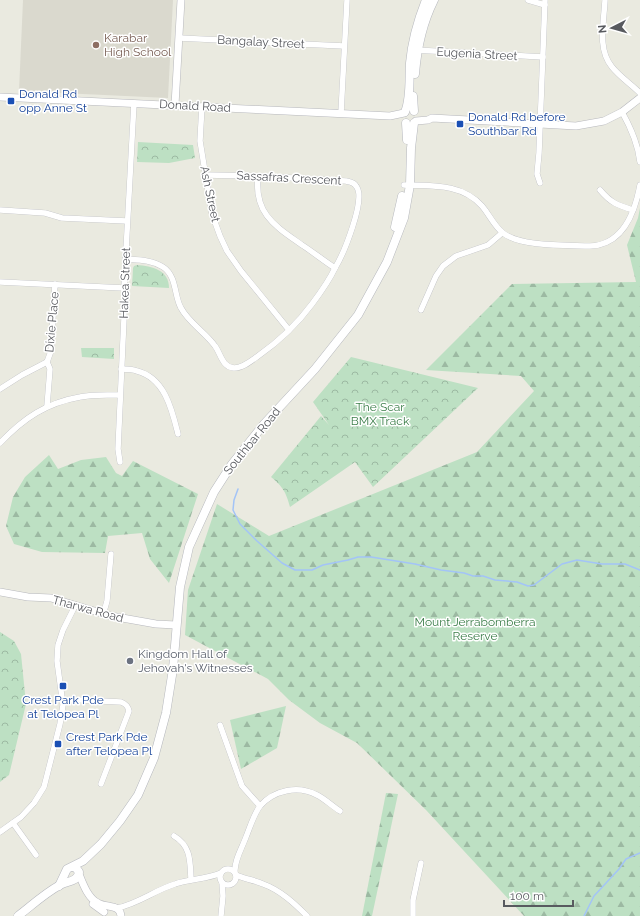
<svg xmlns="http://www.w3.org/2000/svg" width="640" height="916" viewBox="0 0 640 916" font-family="Raleway,sans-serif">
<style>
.education{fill:#dad9ce}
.forest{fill:url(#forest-firs)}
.park{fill:url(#park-crowns)}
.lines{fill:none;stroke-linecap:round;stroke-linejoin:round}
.stream{stroke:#a3c4f7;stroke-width:1.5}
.minor-casing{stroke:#b7b8bd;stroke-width:6}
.tertiary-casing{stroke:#b7b8bd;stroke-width:8}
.secondary-casing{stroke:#b5b7bd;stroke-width:9}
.minor{stroke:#fff;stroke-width:5.5}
.tertiary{stroke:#fff;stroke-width:7}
.secondary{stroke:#fff;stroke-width:8}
.education-dot{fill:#8d6e63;stroke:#fff;stroke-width:1.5}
.transit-dot{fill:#1a4fb4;stroke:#fff;stroke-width:1.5}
.worship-dot{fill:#6b7280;stroke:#fff;stroke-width:1.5}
.labels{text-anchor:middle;stroke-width:3;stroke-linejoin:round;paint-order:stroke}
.education-label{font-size:12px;fill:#785e54;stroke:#fff;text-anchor:start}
.street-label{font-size:12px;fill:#585a5f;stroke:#fff}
.transit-label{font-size:12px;fill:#164399;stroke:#fff;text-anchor:start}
.park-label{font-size:12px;fill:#3a7d48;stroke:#fff}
.worship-label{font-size:12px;fill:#5b616d;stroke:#fff;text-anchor:start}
</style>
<defs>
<pattern id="forest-firs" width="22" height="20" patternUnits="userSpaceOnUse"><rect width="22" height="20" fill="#bde0c3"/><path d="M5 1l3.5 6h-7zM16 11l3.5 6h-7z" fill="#9cb9a2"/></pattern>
<pattern id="park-crowns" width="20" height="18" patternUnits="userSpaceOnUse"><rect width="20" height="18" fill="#bde0c3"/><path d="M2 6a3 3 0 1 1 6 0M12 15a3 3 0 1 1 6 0" fill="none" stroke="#9cb9a2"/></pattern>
</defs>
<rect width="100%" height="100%" fill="#eaeae0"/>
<path class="education" d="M 23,0 L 173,0 L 168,98 L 19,91 Z"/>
<g class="forest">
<path d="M 640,208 L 640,916 L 524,916 L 426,810 L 357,743 L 320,723 L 289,700 L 268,679 L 185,635 L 188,590 L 217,504 L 269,536 L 477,452 L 534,391 L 521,376 L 426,370 L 512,284 L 636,282 L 627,245 L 638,218 Z"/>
<path d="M 49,455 L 58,469 L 81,460 L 106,457 L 116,473 L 122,476 L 133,461 L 198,494 L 169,583 L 150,559 L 142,533 L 108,536 L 105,553 L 42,552 L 14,544 L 6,526 L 13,497 L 25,477 Z"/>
<path d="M 286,706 L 277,748 L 241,769 L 230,720 Z"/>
<path d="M 386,793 L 398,794 L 372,916 L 362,916 Z"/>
</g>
<g class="park">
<path d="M 138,142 L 193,145 L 195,158 L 169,163 L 137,162 Z"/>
<path d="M 137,265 C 152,266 169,270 169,288 L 132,286 L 133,268 L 134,266 Z"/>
<path d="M 81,348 L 114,348 L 114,359 L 82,357 Z"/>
<path d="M 351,357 L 478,388 L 373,487 L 355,462 L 290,507 C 286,492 283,487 271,477 L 321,416 L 329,425 L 313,402 Z"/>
<path d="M 0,632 L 14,641 L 21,654 L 26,704 L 9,775 L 0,782 Z"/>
</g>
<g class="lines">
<g class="stream">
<path d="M 238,489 L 234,500 L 233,510 L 240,524 L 257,541 L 282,563 L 295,570 L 312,570 L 323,565 L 348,560 L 358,557 L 371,557 L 415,564 L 441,570 L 464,573 L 473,576 L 483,576 L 495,580 L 517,582 L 528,586 L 534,585 L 562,564 L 577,560 L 602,564 L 625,564 L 640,570"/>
<path d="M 584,916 L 594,896 L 619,869 L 626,859 L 640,853"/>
</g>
<g class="minor-casing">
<g id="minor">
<path d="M 528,0 L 545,5"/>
<path d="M 605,0 C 604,22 597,49 612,67 C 620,77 631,84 640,93"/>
<path d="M 179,38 L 344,46"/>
<path d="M 415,50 L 543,57"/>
<path d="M 202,106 L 200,141 L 212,214 L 220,236 L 227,251 L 241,271 L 289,330"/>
<path d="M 622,112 C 631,128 638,144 640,162"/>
<path d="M 341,113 L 347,0"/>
<path d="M 258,176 C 254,214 275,226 302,245 C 313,252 324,261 335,268"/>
<path d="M 540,183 L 537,174 L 539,153 L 545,0"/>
<path d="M 404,185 C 431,186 462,183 482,206 C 489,214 494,226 503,233 C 521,247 567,245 590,246 C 623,245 635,212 640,185"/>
<path d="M 600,190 C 611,203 617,205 633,210"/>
<path d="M 0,210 L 45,213 L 62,218 L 127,221"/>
<path d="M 125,259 C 139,260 152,260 163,267 C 177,276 174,296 181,308 C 189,323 205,332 215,346 C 221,354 222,367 234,368 C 243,368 251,361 258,356 C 278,342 298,323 312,304 C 321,292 329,281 335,268 C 343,255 367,198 356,186 C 354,182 350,182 346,181 L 258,176 L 205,175"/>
<path d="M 0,282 L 124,288"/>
<path d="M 421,310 L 436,276 L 443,266 L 456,256 L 488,245 L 502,233"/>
<path d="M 121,369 C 126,369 132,369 137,371 C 165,378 172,410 178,434"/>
<path d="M 0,389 L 22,375 L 47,362"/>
<path d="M 47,406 L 50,369 L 47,362 L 51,351 L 55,284"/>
<path d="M 0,443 C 24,418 46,403 80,397 C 93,394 107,395 120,395"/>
<path d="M 120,462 L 118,449 L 124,318 L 124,288 L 134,103"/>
<path d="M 103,615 L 107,601 L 111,554"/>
<path d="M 63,700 L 81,700 L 121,702 C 126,704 128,706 129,711 L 101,784"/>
<path d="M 220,725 L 242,786 L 260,806"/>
<path d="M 13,823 L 36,855"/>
<path d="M 0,832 L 21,817 L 34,803 L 44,787 L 60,724 L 63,705 L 57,661 L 58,645 L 63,630 L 75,606"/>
<path d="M 174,836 C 191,846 190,861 191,879"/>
<circle cx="228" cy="877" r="8"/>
<path d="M 235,872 C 234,861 242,848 246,837 C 250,827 254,814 260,806 C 274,790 298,785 317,795 C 325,799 332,806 340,811"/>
<path d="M 236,875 C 245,879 254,880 263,884 C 280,890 294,903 307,916"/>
<path d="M 117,908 C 138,904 155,890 175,884 C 190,879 208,879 221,873"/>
<path d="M 221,916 L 223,896 L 222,882"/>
<path d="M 413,916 L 413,900 L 421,863"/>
</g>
</g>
<g class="tertiary-casing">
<g id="tertiary">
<path d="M 0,97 L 390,116 L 404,113"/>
<path d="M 175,105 L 181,0"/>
<path d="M 416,121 L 428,120 L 432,118 L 576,126 L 604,121 L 622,112 L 640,98"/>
<path d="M 0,592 L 28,597 L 51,598 L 111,616 L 156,624 L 176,625"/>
<path d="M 79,874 C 83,884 88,898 98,903 C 107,908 120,904 121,916"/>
<path d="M 93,904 L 104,912"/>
</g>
</g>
<g class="secondary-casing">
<g id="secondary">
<path d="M 415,74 C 417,48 422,24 434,0"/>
<path d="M 413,96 L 414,111"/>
<path d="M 405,112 C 411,98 409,78 410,63 C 412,41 418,20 426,0"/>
<path d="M 406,123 L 407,140"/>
<path d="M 395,227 L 402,196"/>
<path d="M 59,886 L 67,869 L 83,861 L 101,844 L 120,821 L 138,795 L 154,758 L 166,713 L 173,669 L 180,587 L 189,547 L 214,492 L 232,464 L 264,424 L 315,369 L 358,315 L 387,262 L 404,218 L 410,185 L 411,148 L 414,123"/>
<path d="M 18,916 C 31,906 45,893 60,885 C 67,881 78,882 79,872 L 76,868 L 73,867"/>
</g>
</g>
<use href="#minor" class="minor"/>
<use href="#tertiary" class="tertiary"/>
<use href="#secondary" class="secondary"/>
</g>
<circle class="education-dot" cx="96" cy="45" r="4"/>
<g class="transit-dot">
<rect x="7" y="97" width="8" height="8" rx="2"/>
<rect x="456" y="120" width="8" height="8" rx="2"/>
<rect x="59" y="682" width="8" height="8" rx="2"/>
<rect x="54" y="740" width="8" height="8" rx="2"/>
</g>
<circle class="worship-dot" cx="130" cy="661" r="4"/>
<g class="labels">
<g class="education-label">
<text x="104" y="42">Karabar<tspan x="104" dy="14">High School</tspan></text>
</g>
<g class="street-label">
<text transform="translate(261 42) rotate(3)" y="4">Bangalay Street</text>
<text transform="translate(477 54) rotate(3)" y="4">Eugenia Street</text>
<text transform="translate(195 106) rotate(3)" y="4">Donald Road</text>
<text transform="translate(289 178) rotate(3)" y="4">Sassafras Crescent</text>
<text transform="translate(210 194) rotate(78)" y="4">Ash Street</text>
<text transform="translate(125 283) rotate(-88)" y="4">Hakea Street</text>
<text transform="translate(52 322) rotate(-85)" y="4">Dixie Place</text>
<text transform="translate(252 441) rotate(-51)" y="4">Southbar Road</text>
<text transform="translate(88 609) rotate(15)" y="4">Tharwa Road</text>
</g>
<g class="transit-label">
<text x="19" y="98">Donald Rd<tspan x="19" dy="14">opp Anne St</tspan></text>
<text x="468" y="121">Donald Rd before<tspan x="468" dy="14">Southbar Rd</tspan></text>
<text x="63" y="704" text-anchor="middle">Crest Park Pde<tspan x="63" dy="14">at Telopea Pl</tspan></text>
<text x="66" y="741">Crest Park Pde<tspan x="66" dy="14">after Telopea Pl</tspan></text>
</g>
<g class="park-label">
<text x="380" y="411">The Scar<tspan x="380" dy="14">BMX Track</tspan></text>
<text x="475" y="626">Mount Jerrabomberra<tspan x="475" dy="14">Reserve</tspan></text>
</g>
<g class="worship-label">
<text x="138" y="658">Kingdom Hall of<tspan x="138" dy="14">Jehovah's Witnesses</tspan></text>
</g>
</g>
<g transform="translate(612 28) rotate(264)" stroke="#ffffff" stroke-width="3" paint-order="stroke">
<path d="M0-3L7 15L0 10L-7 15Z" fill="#585a5f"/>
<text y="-6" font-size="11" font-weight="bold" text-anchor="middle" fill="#585a5f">N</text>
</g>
<path d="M504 900v6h69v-6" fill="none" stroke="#585a5f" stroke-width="2"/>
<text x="510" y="900" font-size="12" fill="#585a5f" stroke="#ffffff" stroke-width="3" paint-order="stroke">100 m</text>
</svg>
